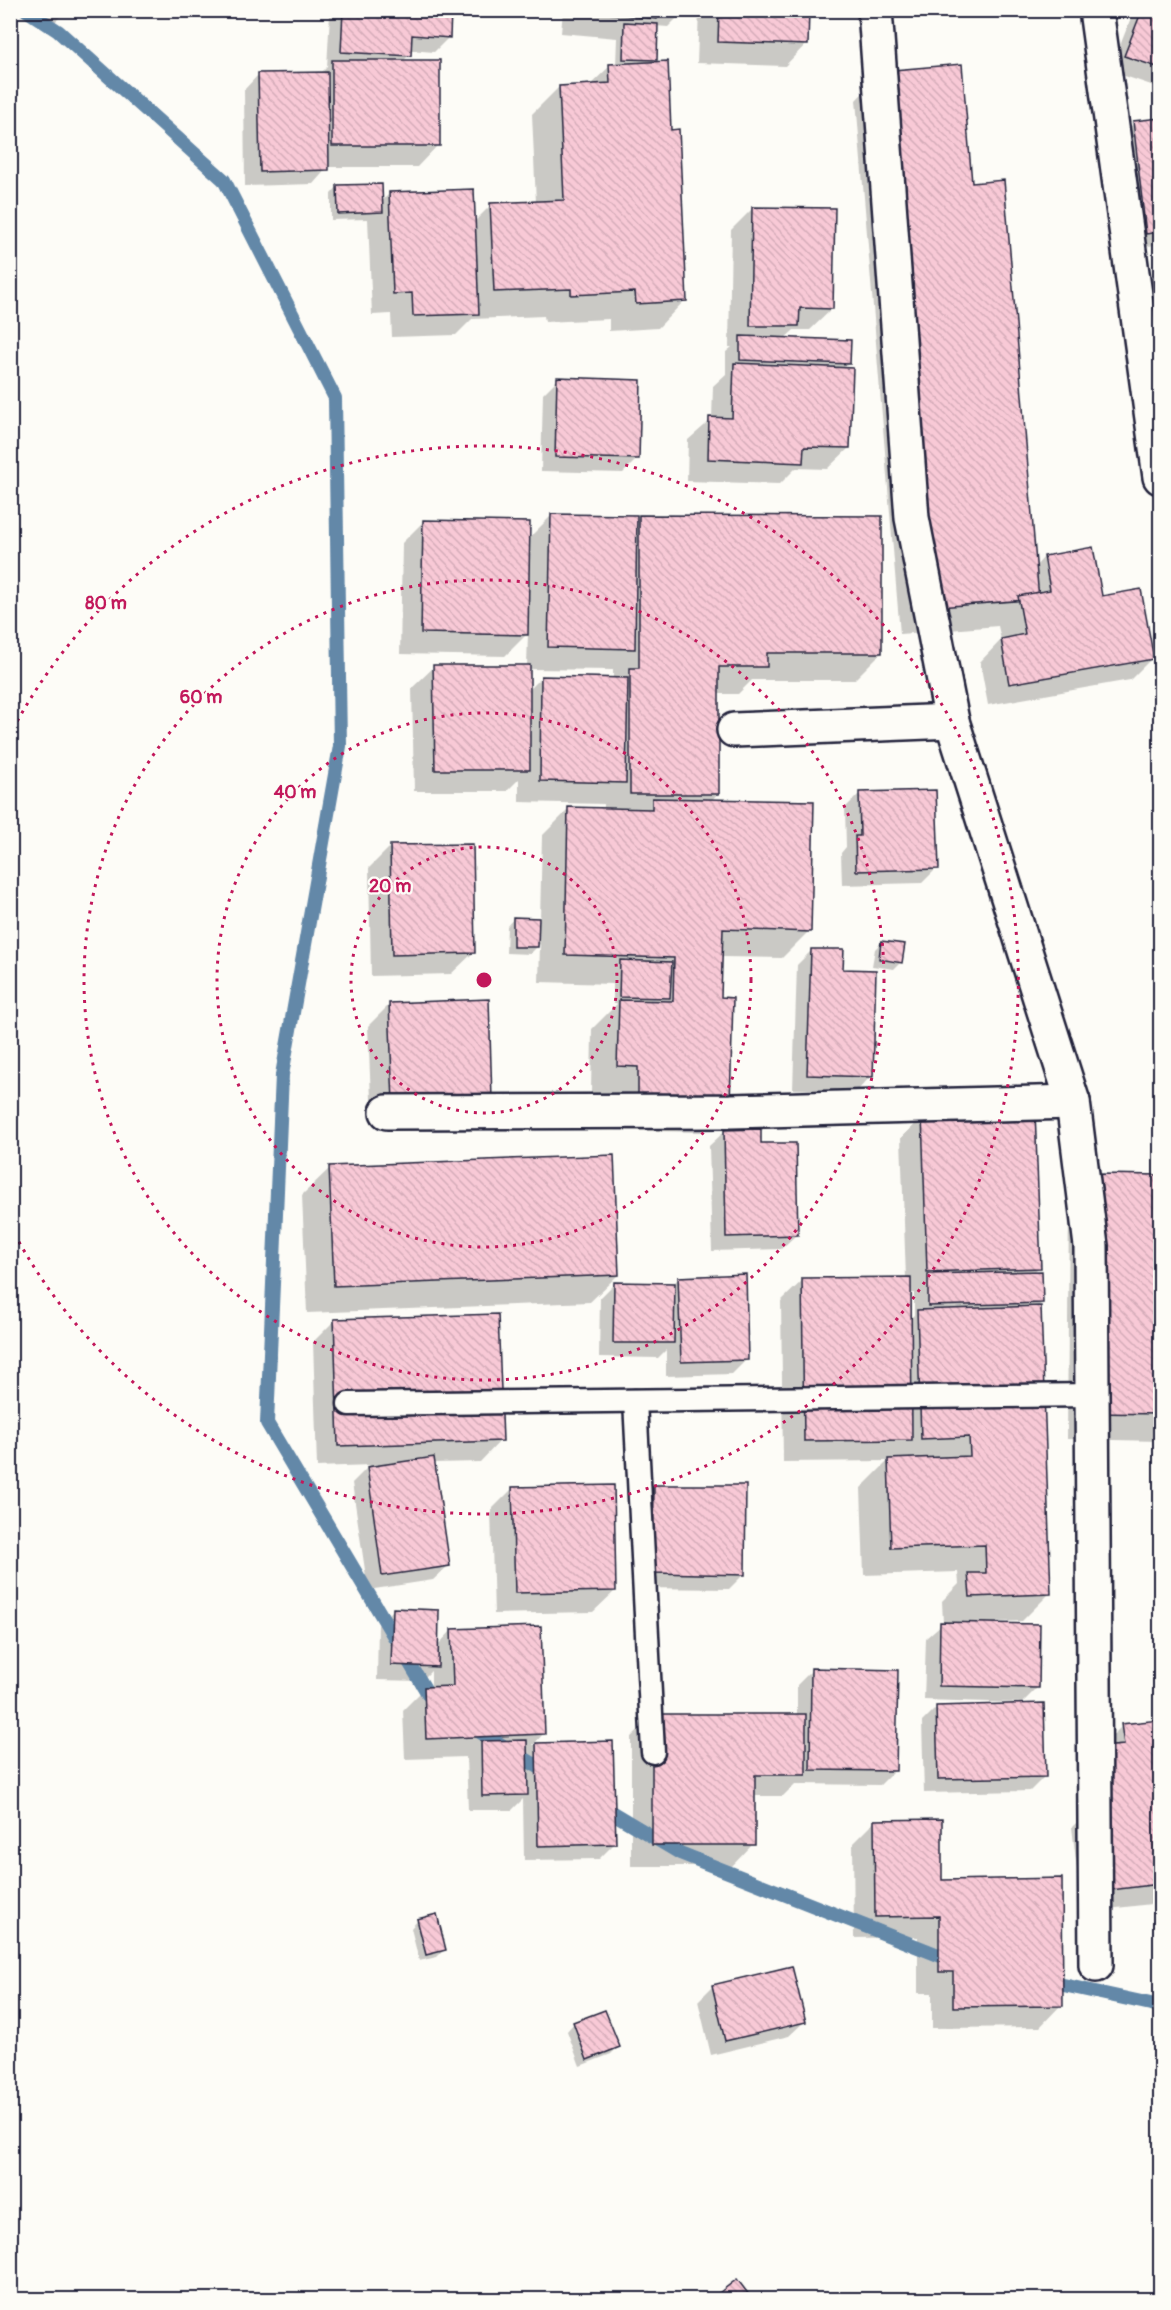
<svg xmlns="http://www.w3.org/2000/svg" width="1171" height="2310" viewBox="0 0 1171 2310" font-family="Pangolin,sans-serif">
<style>
.shadow{fill:#0003;fill-rule:evenodd}
.lines{fill:none;stroke-linecap:round;stroke-linejoin:round}
.stream{stroke:#6488a8;stroke-width:14}
.building{fill:url(#building-back-hatch);stroke:#22223b;stroke-width:1.5}
.service-casing{stroke:#22223b;stroke-width:27}
.minor-casing{stroke:#22223b;stroke-width:38}
.service{stroke:#fdfcf7;stroke-width:22}
.minor{stroke:#fdfcf7;stroke-width:33}
.ring{fill:none;stroke:#c2185b;stroke-width:3;stroke-dasharray:3 6}
.centre{fill:#c2185b;stroke:#fdfcf7;stroke-width:3}
.ring-label{font-size:18px;text-anchor:middle;font-weight:bold;fill:#c2185b;stroke:#fdfcf7;stroke-width:4.5;stroke-linejoin:round;paint-order:stroke}
</style>
<defs>
<pattern id="building-back-hatch" width="6" height="6" patternUnits="userSpaceOnUse" patternTransform="scale(1.5)"><rect width="6" height="6" fill="#f8c9d6"/><path d="M-1 5l2 2M0 0l6 6M5-1l2 2" fill="none" stroke="#d4acb9"/></pattern>
</defs>
<rect width="100%" height="100%" fill="#fdfcf7"/>
<filter id="ink" filterUnits="userSpaceOnUse"><feTurbulence type="fractalNoise" baseFrequency=".0167" numOctaves="2"/><feDisplacementMap in="SourceGraphic" scale="12" xChannelSelector="R" yChannelSelector="G"/><feConvolveMatrix kernelMatrix="1 2 1 2 8 2 1 2 1" color-interpolation-filters="sRGB"/></filter>
<g filter="url(#ink)">
<g class="shadow">
<path d="M 20,10 L 66,10 L 54,23 Z"/>
<path d="M 333,10 L 450,10 L 449,37 L 434,52 L 410,50 L 409,55 L 403,61 L 438,145 L 417,167 L 328,167 L 313,184 L 245,186 L 244,90 L 258,75 L 320,74 L 327,67 L 330,14 Z"/>
<path d="M 563,10 L 685,10 L 668,27 L 656,26 L 655,59 L 651,64 L 670,132 L 685,300 L 658,328 L 609,331 L 609,319 L 545,322 L 544,316 L 472,319 L 456,335 L 392,337 L 391,314 L 372,315 L 368,219 L 331,220 L 331,194 L 338,186 L 381,202 L 390,193 L 474,222 L 491,205 L 536,203 L 532,114 L 559,87 L 589,86 L 610,66 L 616,65 L 617,38 L 561,33 Z"/>
<path d="M 699,10 L 807,10 L 806,44 L 785,66 L 697,63 Z"/>
<path d="M 1134,10 L 1160,10 L 1160,88 L 1110,71 Z"/>
<path d="M 883,72 L 971,184 L 1035,567 L 1044,557 L 1101,597 L 1152,658 L 1130,680 L 988,705 L 980,662 L 1001,640 L 998,626 L 900,634 L 856,100 Z"/>
<path d="M 1160,119 L 1160,244 L 1132,249 L 1119,138 L 1134,123 Z"/>
<path d="M 752,209 L 832,309 L 810,330 L 794,330 L 784,339 L 849,363 L 843,369 L 849,448 L 827,469 L 796,468 L 780,484 L 687,481 L 688,440 L 712,419 L 713,386 L 726,374 L 726,352 L 732,347 L 729,347 L 731,230 Z"/>
<path d="M 1160,254 L 1160,307 L 1154,261 Z"/>
<path d="M 558,379 L 638,458 L 623,473 L 541,471 L 543,394 Z"/>
<path d="M 552,515 L 635,521 L 640,516 L 881,653 L 854,680 L 752,680 L 738,694 L 718,694 L 718,793 L 711,801 L 809,931 L 782,958 L 721,957 L 720,998 L 729,1105 L 701,1132 L 611,1130 L 612,1094 L 591,1093 L 592,1029 L 617,1004 L 613,1004 L 613,984 L 539,982 L 540,944 L 530,954 L 506,953 L 507,926 L 514,918 L 540,919 L 542,836 L 569,809 L 604,809 L 604,804 L 519,802 L 519,779 L 507,791 L 414,791 L 412,688 L 434,667 L 527,666 L 528,633 L 505,656 L 400,654 L 402,543 L 423,522 L 528,539 ZM 528,669 L 613,670 L 613,679 L 542,677 L 528,691 Z"/>
<path d="M 860,793 L 937,868 L 922,883 L 842,885 L 841,853 L 846,847 L 845,808 Z"/>
<path d="M 390,847 L 473,953 L 451,974 L 371,976 L 369,868 Z"/>
<path d="M 882,942 L 901,962 L 894,969 L 872,966 L 875,949 Z"/>
<path d="M 812,950 L 842,970 L 871,1076 L 857,1091 L 793,1089 L 797,965 Z"/>
<path d="M 390,1004 L 469,1121 L 372,1124 L 368,1026 Z"/>
<path d="M 923,1117 L 1039,1267 L 1033,1273 L 1042,1303 L 1036,1308 L 1049,1594 L 1022,1621 L 997,1622 L 1037,1688 L 1022,1703 L 924,1700 L 926,1638 L 943,1623 L 942,1601 L 959,1584 L 958,1572 L 864,1575 L 861,1488 L 888,1461 L 783,1462 L 781,1301 L 803,1280 L 906,1279 L 901,1138 ZM 910,1293 L 914,1293 L 914,1315 L 910,1319 Z"/>
<path d="M 724,1132 L 796,1235 L 781,1249 L 712,1251 L 709,1146 Z"/>
<path d="M 330,1168 L 618,1275 L 590,1302 L 307,1313 L 302,1195 Z"/>
<path d="M 1096,1176 L 1160,1177 L 1160,1441 L 1067,1439 L 1069,1203 Z"/>
<path d="M 679,1278 L 747,1359 L 732,1374 L 666,1376 L 666,1350 L 658,1358 L 599,1357 L 600,1298 L 615,1283 L 673,1284 Z"/>
<path d="M 335,1320 L 501,1440 L 480,1462 L 433,1463 L 448,1566 L 433,1580 L 368,1590 L 352,1483 L 370,1465 L 317,1467 L 313,1342 Z"/>
<path d="M 654,1486 L 744,1574 L 729,1589 L 638,1588 L 639,1501 Z"/>
<path d="M 513,1488 L 615,1591 L 593,1612 L 494,1614 L 491,1510 Z"/>
<path d="M 393,1610 L 437,1646 L 452,1630 L 544,1733 L 533,1745 L 612,1743 L 614,1844 L 599,1859 L 524,1860 L 523,1799 L 512,1810 L 468,1810 L 466,1757 L 405,1759 L 403,1710 L 425,1688 L 431,1688 L 431,1671 L 421,1681 L 377,1680 L 378,1625 Z"/>
<path d="M 812,1670 L 895,1770 L 880,1785 L 795,1784 L 783,1796 L 753,1796 L 753,1844 L 732,1866 L 631,1866 L 631,1737 L 653,1716 L 797,1716 L 797,1685 Z"/>
<path d="M 937,1707 L 1045,1776 L 1030,1791 L 924,1793 L 922,1722 Z"/>
<path d="M 1160,1721 L 1160,1903 L 1082,1912 L 1072,1827 L 1085,1814 L 1100,1748 L 1122,1726 Z"/>
<path d="M 875,1821 L 941,1881 L 1061,2005 L 1040,2027 L 932,2028 L 932,1993 L 918,1993 L 918,1937 L 854,1938 L 853,1843 Z"/>
<path d="M 418,1920 L 444,1950 L 437,1957 L 419,1961 L 411,1928 Z"/>
<path d="M 713,1986 L 804,2022 L 789,2036 L 711,2055 L 698,2001 Z"/>
<path d="M 574,2023 L 618,2047 L 611,2054 L 580,2066 L 567,2031 Z"/>
</g>
<g class="lines">
<g class="stream">
<path d="M 26,10 L 58,31 L 224,180 L 335,398 L 340,746 L 282,1075 L 267,1423 L 434,1704"/>
<path d="M 473,1728 L 552,1775"/>
<path d="M 601,1806 L 680,1853 L 956,1962"/>
<path d="M 1045,1981 L 1160,2006"/>
</g>
</g>
<g class="building">
<path d="M 343,10 L 451,10 L 450,38 L 412,35 L 411,56 L 341,52 Z"/>
<path d="M 582,10 L 658,10 L 657,19 Z"/>
<path d="M 719,10 L 809,10 L 808,45 L 718,42 Z"/>
<path d="M 1142,10 L 1160,10 L 1160,68 L 1124,56 Z"/>
<path d="M 624,22 L 658,24 L 657,60 L 623,59 Z"/>
<rect x="332" y="60" width="108" height="86"/>
<path d="M 668,61 L 671,130 L 679,129 L 687,301 L 636,304 L 635,292 L 571,295 L 571,289 L 494,292 L 490,203 L 564,200 L 559,86 L 610,83 L 609,64 Z"/>
<path d="M 962,64 L 972,183 L 1004,180 L 1039,599 L 927,608 L 882,71 Z"/>
<path d="M 328,72 L 329,170 L 260,172 L 258,73 Z"/>
<path d="M 1160,118 L 1160,232 L 1146,234 L 1133,121 Z"/>
<path d="M 382,184 L 383,212 L 338,214 L 337,185 Z"/>
<path d="M 474,189 L 479,314 L 413,316 L 412,293 L 393,294 L 389,192 Z"/>
<path d="M 752,207 L 835,208 L 833,309 L 800,308 L 799,326 L 750,326 Z"/>
<path d="M 740,336 L 851,340 L 850,364 L 740,360 Z"/>
<path d="M 734,363 L 853,368 L 850,448 L 804,447 L 803,463 L 708,459 L 709,417 L 732,418 Z"/>
<path d="M 557,377 L 641,380 L 639,459 L 555,457 Z"/>
<path d="M 551,514 L 637,515 L 635,649 L 548,647 Z"/>
<path d="M 639,515 L 882,516 L 882,653 L 767,653 L 767,667 L 719,667 L 719,794 L 630,794 L 630,668 L 639,668 Z"/>
<path d="M 423,520 L 530,522 L 528,635 L 421,633 Z"/>
<path d="M 1093,547 L 1102,596 L 1141,589 L 1154,659 L 1009,684 L 1001,639 L 1025,634 L 1018,596 L 1050,590 L 1044,556 Z"/>
<path d="M 433,665 L 530,665 L 530,770 L 435,770 Z"/>
<path d="M 541,676 L 628,678 L 626,783 L 540,781 Z"/>
<path d="M 936,790 L 939,869 L 856,871 L 855,836 L 860,836 L 859,792 Z"/>
<path d="M 652,798 L 814,801 L 811,932 L 723,929 L 721,997 L 733,998 L 730,1106 L 638,1103 L 638,1067 L 617,1066 L 619,1000 L 673,1001 L 674,958 L 565,955 L 568,807 L 652,809 Z"/>
<path d="M 473,844 L 475,953 L 392,955 L 390,845 Z"/>
<path d="M 513,917 L 539,918 L 538,947 L 513,947 Z"/>
<path d="M 881,941 L 905,944 L 902,963 L 879,959 Z"/>
<path d="M 811,949 L 844,949 L 843,969 L 876,970 L 873,1077 L 807,1075 Z"/>
<path d="M 620,960 L 672,962 L 670,998 L 619,997 Z"/>
<path d="M 489,999 L 492,1100 L 393,1103 L 389,1003 Z"/>
<path d="M 1035,1111 L 1041,1268 L 927,1272 L 922,1115 Z"/>
<path d="M 761,1129 L 761,1143 L 796,1143 L 798,1235 L 726,1237 L 724,1130 Z"/>
<path d="M 614,1155 L 619,1275 L 334,1286 L 329,1166 Z"/>
<path d="M 1096,1174 L 1160,1175 L 1160,1414 L 1094,1413 Z"/>
<path d="M 1042,1271 L 1043,1303 L 928,1306 L 928,1274 Z"/>
<path d="M 746,1274 L 748,1360 L 681,1362 L 678,1277 Z"/>
<path d="M 911,1277 L 912,1440 L 804,1441 L 802,1278 Z"/>
<path d="M 614,1282 L 675,1283 L 674,1343 L 613,1343 Z"/>
<path d="M 1041,1306 L 1051,1594 L 970,1597 L 968,1573 L 986,1573 L 985,1545 L 891,1548 L 888,1459 L 970,1456 L 969,1437 L 921,1439 L 917,1310 Z"/>
<path d="M 498,1314 L 503,1441 L 338,1446 L 334,1319 Z"/>
<path d="M 434,1457 L 450,1566 L 382,1576 L 367,1467 Z"/>
<path d="M 614,1485 L 616,1591 L 515,1593 L 512,1487 Z"/>
<path d="M 654,1485 L 746,1485 L 745,1575 L 653,1573 Z"/>
<path d="M 393,1608 L 439,1610 L 438,1667 L 391,1665 Z"/>
<path d="M 940,1622 L 1040,1624 L 1039,1688 L 939,1686 Z"/>
<path d="M 541,1626 L 545,1734 L 426,1739 L 424,1687 L 453,1686 L 451,1629 Z"/>
<path d="M 811,1668 L 898,1670 L 896,1771 L 810,1770 Z"/>
<path d="M 1044,1703 L 1046,1777 L 938,1779 L 936,1706 Z"/>
<path d="M 652,1714 L 806,1714 L 806,1775 L 755,1775 L 755,1845 L 652,1845 Z"/>
<path d="M 1160,1720 L 1160,1884 L 1103,1891 L 1101,1747 L 1124,1745 L 1121,1724 Z"/>
<path d="M 527,1740 L 528,1795 L 482,1796 L 481,1741 Z"/>
<path d="M 613,1741 L 616,1844 L 538,1846 L 536,1743 Z"/>
<path d="M 942,1819 L 942,1880 L 1062,1878 L 1063,2006 L 953,2007 L 953,1972 L 939,1972 L 939,1916 L 875,1917 L 874,1820 Z"/>
<path d="M 437,1914 L 446,1950 L 426,1955 L 417,1919 Z"/>
<path d="M 792,1966 L 806,2022 L 725,2041 L 712,1985 Z"/>
<path d="M 605,2010 L 620,2047 L 587,2060 L 573,2022 Z"/>
<path d="M 737,2279 L 753,2300 L 710,2300 Z"/>
</g>
<g class="lines">
<g class="service-casing">
<g id="service">
<path d="M 635,1401 L 653,1752"/>
<path d="M 349,1404 L 1092,1395"/>
</g>
</g>
<g class="minor-casing">
<g id="minor">
<path d="M 875,10 L 912,518 L 952,721 L 1073,1102 L 1091,1246 L 1096,1965"/>
<path d="M 1096,10 L 1160,477"/>
<path d="M 734,730 L 952,721"/>
<path d="M 387,1112 L 731,1111 L 1073,1102"/>
</g>
</g>
<use href="#service" class="service"/>
<use href="#minor" class="minor"/>
</g>
</g>
<g class="ring">
<circle cx="484" cy="980" r="133"/>
<circle cx="484" cy="980" r="267"/>
<circle cx="484" cy="980" r="400"/>
<path d="M13 729A534 534 0 1 1 13 1231"/>
</g>
<circle cx="484" cy="980" r="9" class="centre"/>
<g class="ring-label">
<text x="106" y="609">80 m</text>
<text x="201" y="703">60 m</text>
<text x="295" y="798">40 m</text>
<text x="390" y="892">20 m</text>
</g>
<rect width="1171" height="2310" fill="none" stroke="#fdfcf7" stroke-width="36"/>
<rect x="18" y="18" width="1135" height="2274" fill="none" stroke="#22223b" stroke-width="2" filter="url(#ink)"/>
</svg>
